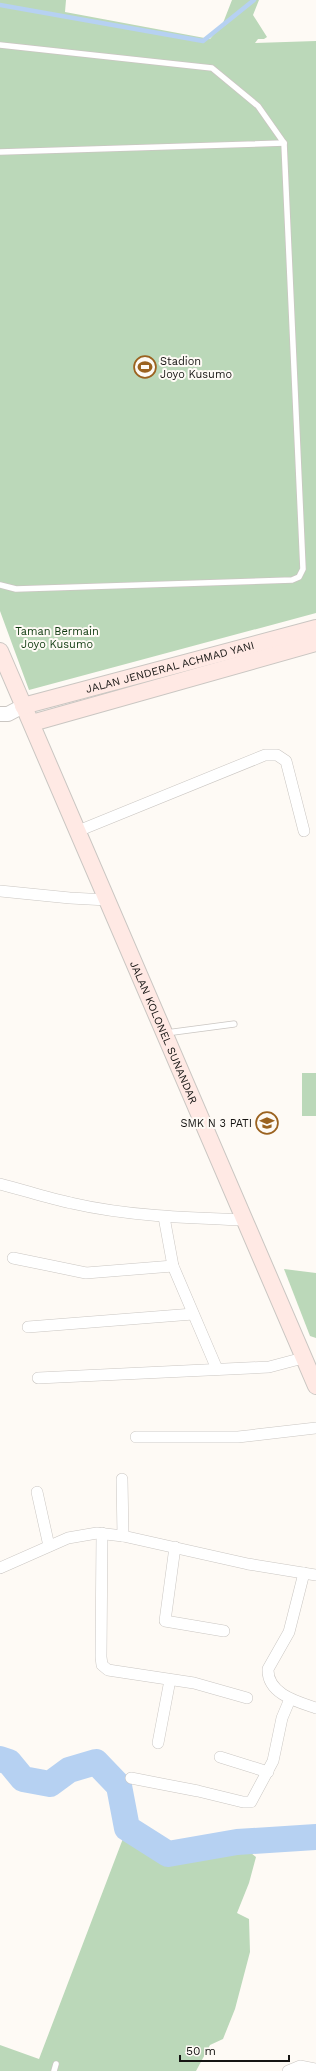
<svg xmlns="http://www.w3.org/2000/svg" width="316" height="2071" viewBox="0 0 316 2071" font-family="'Work Sans',sans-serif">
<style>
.green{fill:#bbd8b9}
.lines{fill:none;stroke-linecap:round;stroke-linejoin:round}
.stream{stroke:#b6d1f2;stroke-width:4.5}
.river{stroke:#b6d1f2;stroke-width:26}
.service-casing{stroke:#cac6c2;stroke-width:7}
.minor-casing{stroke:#cac6c2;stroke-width:12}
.tertiary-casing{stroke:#cac6c2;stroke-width:16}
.secondary-casing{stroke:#cac6c2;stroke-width:18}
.service{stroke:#fff;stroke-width:5.5}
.minor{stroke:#fff;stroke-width:11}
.tertiary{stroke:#fff;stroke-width:14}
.secondary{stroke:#ffe9e4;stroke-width:16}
.labels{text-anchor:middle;stroke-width:4;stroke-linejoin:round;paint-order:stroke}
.poi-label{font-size:11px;fill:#151412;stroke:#fefaf5;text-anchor:start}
.park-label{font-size:11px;fill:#0f3a0f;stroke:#fefaf5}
.street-label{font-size:11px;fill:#151412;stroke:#fefaf5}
</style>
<rect width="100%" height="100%" fill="#fefaf5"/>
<g class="green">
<path d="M 0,0 L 66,0 L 65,12 L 210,39 L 223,23 L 232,0 L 259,0 L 253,15 L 267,37 L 264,39 L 258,39 L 255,43 L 316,41 L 316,613 L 29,690 L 0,611 Z"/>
<rect x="302" y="1073" width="14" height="43"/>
<path d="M 284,1269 L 316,1273 L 316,1338 L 310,1336 Z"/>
<path d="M 127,1828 L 168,1854 L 237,1842 L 256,1857 L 249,1883 L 237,1913 L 249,1919 L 250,1952 L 235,2009 L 223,2039 L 210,2045 L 196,2071 L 0,2071 L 0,2045 L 39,2059 Z"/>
</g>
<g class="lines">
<path class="stream" d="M 0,5 L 203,41 L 254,0"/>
<path class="river" d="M 0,1759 L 9,1762 L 23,1779 L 50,1784 L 69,1770 L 96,1762 L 119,1786 L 127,1828 L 168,1854 L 237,1842 L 316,1837"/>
<g class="service-casing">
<g id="service">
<path d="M 0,45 L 212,68 L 258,106 L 284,143 L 0,152"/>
<path d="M 0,585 L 16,589 L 292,580 L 299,577 L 303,569 L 284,143"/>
<path d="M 166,1033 L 234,1024"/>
<path d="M 54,2071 L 56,2064"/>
</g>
</g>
<g class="minor-casing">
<g id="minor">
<path d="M 78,831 L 265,755 L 277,755 L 286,761 L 304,831"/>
<path d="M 0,891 L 70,898 L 107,900"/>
<path d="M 0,1184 C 24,1190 47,1198 71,1203 C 127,1216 187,1218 244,1220"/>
<path d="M 164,1217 L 173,1266 L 217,1369"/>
<path d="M 13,1258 L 86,1273 L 173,1266"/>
<path d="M 28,1327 L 193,1314"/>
<path d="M 38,1378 L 269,1367 L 303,1358"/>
<path d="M 136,1437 L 238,1437 L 316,1428"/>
<path d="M 122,1479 L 123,1536"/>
<path d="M 37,1492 L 49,1546"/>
<path d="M 102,1533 L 101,1657 L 102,1665 L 108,1670 L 194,1683 L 247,1698"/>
<path d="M 175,1547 L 165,1621 L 224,1631"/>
<path d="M 0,1568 L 68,1538 L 97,1533 L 123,1536 L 248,1564 L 316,1575"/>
<path d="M 304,1573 L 289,1632 L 268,1669 C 267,1694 298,1702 316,1708"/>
<path d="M 158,1743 L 170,1680"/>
<path d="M 220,1757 L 268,1772"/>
<path d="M 131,1778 L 198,1791 L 243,1802 L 251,1802 L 273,1761 L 282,1718 L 290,1699"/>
<path d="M 288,2071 L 300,2066 L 316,2069"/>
</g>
</g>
<g class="tertiary-casing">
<path id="tertiary" d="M 0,714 L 8,714 L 23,706"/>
</g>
<g class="secondary-casing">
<g id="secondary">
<path id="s1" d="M 0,651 L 316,1386"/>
<path id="s2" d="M 23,706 L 316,628"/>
<path d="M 32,723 L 316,643"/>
</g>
</g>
<use href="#service" class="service"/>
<use href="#minor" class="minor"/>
<use href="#tertiary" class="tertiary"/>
<use href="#secondary" class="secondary"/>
</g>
<defs>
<g id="stadium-ring" transform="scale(1.15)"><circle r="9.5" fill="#fefaf5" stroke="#9b621f" stroke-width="1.5"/><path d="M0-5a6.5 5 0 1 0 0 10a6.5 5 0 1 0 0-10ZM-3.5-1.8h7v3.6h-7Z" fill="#9b621f"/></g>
<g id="school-ring" transform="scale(1.15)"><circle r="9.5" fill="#fefaf5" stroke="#9b621f" stroke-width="1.5"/><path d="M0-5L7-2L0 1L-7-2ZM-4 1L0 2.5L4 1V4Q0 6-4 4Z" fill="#9b621f"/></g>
</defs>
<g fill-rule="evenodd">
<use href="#stadium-ring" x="145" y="367"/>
<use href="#school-ring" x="267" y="1123"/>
</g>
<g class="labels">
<g class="poi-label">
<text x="160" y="365">Stadion<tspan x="160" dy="13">Joyo Kusumo</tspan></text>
<text x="252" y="1127" text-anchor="end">SMK N 3 PATI</text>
</g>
<g class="park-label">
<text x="57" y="635">Taman Bermain<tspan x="57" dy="13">Joyo Kusumo</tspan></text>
</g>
<g class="street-label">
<text dy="4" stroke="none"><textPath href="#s2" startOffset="152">JALAN JENDERAL ACHMAD YANI</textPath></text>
<text dy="4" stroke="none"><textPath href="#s1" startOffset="415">JALAN KOLONEL SUNANDAR</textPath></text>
</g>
</g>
<path d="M180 2055v6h109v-6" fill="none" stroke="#151412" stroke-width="2"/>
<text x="186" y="2055" font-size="12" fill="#151412" stroke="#fefaf5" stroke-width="3" paint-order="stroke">50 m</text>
</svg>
